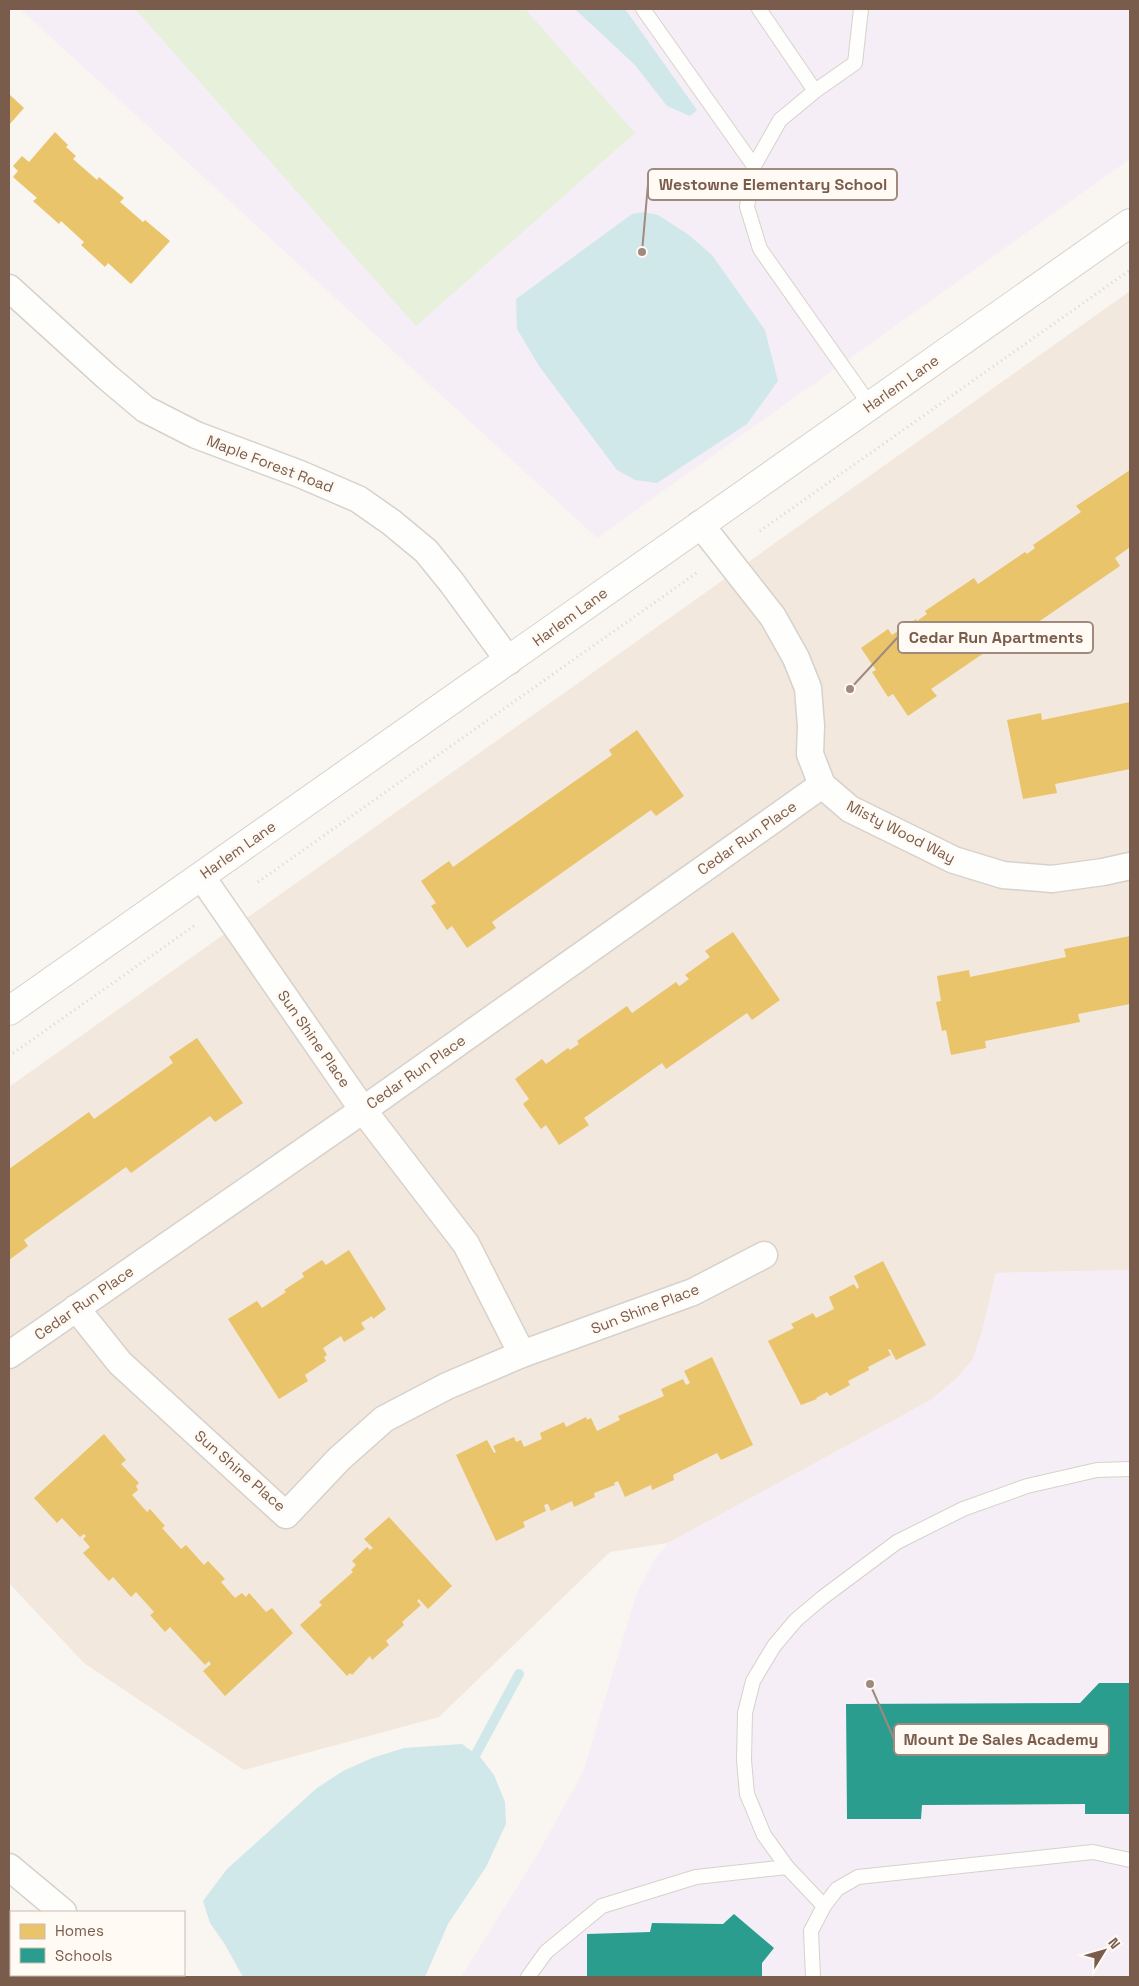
<svg xmlns="http://www.w3.org/2000/svg" width="1139" height="1986" viewBox="0 0 1139 1986" font-family="'Space Grotesk',sans-serif">
<style>
.residential{fill:#f2e8de}
.education{fill:#f6eef6}
.green{fill:#e7f0db}
.water{fill:#d0e8ea}
.homes{fill:#e9c46a}
.schools{fill:#2a9d8f}
.lines{fill:none;stroke-linecap:round;stroke-linejoin:round}
.stream{stroke:#d0e8ea;stroke-width:10}
.service-casing{stroke:#d7d1cb;stroke-width:16}
.minor-casing{stroke:#d7d1cb;stroke-width:29}
.tertiary-casing{stroke:#d7d1cb;stroke-width:30}
.path{stroke:#dcd5d0;stroke-width:3;stroke-dasharray:1 4;stroke-linecap:butt}
.service{stroke:#fefefd;stroke-width:14}
.minor{stroke:#fefefd;stroke-width:26}
.tertiary{stroke:#fefefd;stroke-width:28}
.labels{text-anchor:middle;stroke-width:5;stroke-linejoin:round;paint-order:stroke}
.street-label{font-size:15px;fill:#7a5c4d;stroke:#fffaf3}
.leader{fill:none;stroke:#9f8a7d;stroke-width:2}
.callout-dot{fill:#9f8a7d;stroke:#fffaf3;stroke-width:2}
.callout{fill:#fffaf3;stroke:#9f8a7d;stroke-width:2}
.callout-label{font-size:16px;text-anchor:middle;font-weight:bold;fill:#7a5c4d}
</style>
<rect width="100%" height="100%" fill="#f9f5f0"/>
<path class="residential" d="M 1130,291 L 1130,1270 L 996,1273 L 982,1332 L 973,1359 L 957,1378 L 931,1400 L 668,1543 L 610,1552 L 439,1717 L 244,1770 L 84,1663 L 9,1583 L 9,1087 Z"/>
<g class="education">
<path d="M 20,9 L 1130,9 L 1130,159 L 597,538 Z"/>
<path d="M 1130,1270 L 1130,1977 L 461,1977 L 539,1852 L 583,1772 L 636,1595 L 654,1560 L 668,1543 L 931,1400 L 957,1378 L 973,1359 L 982,1332 L 996,1273 Z"/>
</g>
<path class="green" d="M 135,9 L 525,9 L 635,133 L 416,326 Z"/>
<g class="water">
<path d="M 575,9 L 625,9 L 697,110 L 690,116 L 667,106 L 635,65 Z"/>
<path d="M 643,212 L 658,215 L 689,235 L 712,255 L 765,330 L 778,381 L 747,424 L 657,483 L 635,480 L 617,470 L 539,366 L 517,329 L 516,299 L 632,214 Z"/>
<path d="M 462,1744 L 481,1758 L 494,1775 L 505,1802 L 506,1824 L 486,1867 L 448,1924 L 425,1977 L 243,1977 L 224,1943 L 210,1923 L 203,1901 L 227,1869 L 317,1788 L 343,1771 L 372,1758 L 404,1748 Z"/>
</g>
<g class="homes">
<path d="M 9,94 L 24,108 L 9,125 Z"/>
<path d="M 55,132 L 68,145 L 66,147 L 76,156 L 73,159 L 97,180 L 99,177 L 124,198 L 120,202 L 143,222 L 145,220 L 170,241 L 131,284 L 108,263 L 105,267 L 81,245 L 84,242 L 61,221 L 59,224 L 33,201 L 37,198 L 13,177 L 18,171 L 13,166 L 22,156 L 29,162 Z"/>
<path d="M 1130,470 L 1130,547 L 1115,558 L 1120,566 L 1015,638 L 1012,634 L 931,689 L 937,696 L 908,716 L 893,694 L 888,697 L 872,672 L 876,670 L 861,648 L 888,629 L 892,635 L 916,619 L 917,621 L 927,614 L 925,611 L 974,578 L 978,584 L 1025,552 L 1027,554 L 1035,548 L 1033,545 L 1081,512 L 1076,506 Z"/>
<path d="M 1130,702 L 1130,769 L 1055,784 L 1057,793 L 1023,799 L 1007,720 L 1041,713 L 1042,720 Z"/>
<path d="M 637,730 L 684,796 L 656,816 L 651,810 L 492,922 L 496,928 L 467,948 L 452,926 L 447,930 L 431,906 L 436,903 L 421,881 L 449,861 L 453,867 L 612,755 L 609,750 Z"/>
<path d="M 733,932 L 780,1000 L 752,1020 L 747,1013 L 666,1069 L 662,1063 L 584,1118 L 589,1125 L 559,1145 L 546,1125 L 541,1129 L 523,1104 L 529,1099 L 515,1079 L 542,1059 L 546,1064 L 568,1048 L 570,1050 L 579,1044 L 577,1041 L 627,1006 L 632,1013 L 676,982 L 679,986 L 681,985 L 689,979 L 685,975 L 710,957 L 705,951 Z"/>
<path d="M 1130,936 L 1130,1004 L 1078,1014 L 1080,1022 L 985,1041 L 986,1048 L 951,1055 L 946,1030 L 942,1031 L 936,1002 L 941,1001 L 937,976 L 969,970 L 970,977 L 1066,957 L 1064,949 Z"/>
<path d="M 197,1038 L 243,1103 L 215,1122 L 210,1116 L 131,1173 L 126,1167 L 24,1240 L 28,1246 L 9,1260 L 9,1169 L 89,1112 L 94,1119 L 173,1063 L 169,1057 Z"/>
<path d="M 349,1250 L 386,1309 L 373,1319 L 372,1316 L 361,1323 L 365,1329 L 344,1342 L 341,1336 L 323,1348 L 327,1355 L 324,1357 L 326,1361 L 305,1375 L 308,1381 L 279,1399 L 228,1319 L 257,1301 L 262,1308 L 286,1292 L 284,1290 L 304,1277 L 302,1273 L 322,1260 L 326,1265 Z"/>
<path d="M 883,1261 L 926,1345 L 896,1360 L 890,1349 L 888,1350 L 891,1355 L 868,1367 L 869,1370 L 848,1381 L 850,1385 L 830,1396 L 827,1392 L 816,1398 L 817,1399 L 801,1405 L 768,1341 L 794,1328 L 791,1324 L 813,1313 L 816,1318 L 834,1309 L 829,1297 L 854,1284 L 857,1289 L 859,1287 L 854,1276 Z"/>
<path d="M 712,1357 L 753,1445 L 721,1460 L 717,1453 L 673,1475 L 674,1480 L 652,1490 L 651,1485 L 625,1497 L 618,1481 L 614,1483 L 615,1485 L 594,1493 L 595,1497 L 574,1507 L 572,1501 L 551,1511 L 548,1504 L 544,1505 L 546,1511 L 523,1522 L 525,1527 L 496,1541 L 456,1455 L 487,1440 L 494,1453 L 496,1452 L 493,1446 L 514,1437 L 516,1442 L 521,1440 L 524,1447 L 542,1439 L 540,1433 L 564,1422 L 566,1427 L 586,1417 L 587,1420 L 591,1418 L 597,1431 L 620,1420 L 618,1416 L 664,1396 L 661,1389 L 683,1379 L 686,1385 L 690,1383 L 684,1371 Z"/>
<path d="M 104,1434 L 126,1460 L 121,1464 L 139,1483 L 136,1486 L 138,1490 L 132,1495 L 147,1512 L 150,1509 L 165,1526 L 162,1528 L 181,1549 L 186,1545 L 204,1565 L 208,1561 L 225,1579 L 221,1582 L 235,1598 L 242,1593 L 246,1597 L 249,1593 L 266,1612 L 272,1608 L 293,1633 L 225,1696 L 203,1671 L 211,1664 L 209,1661 L 205,1665 L 170,1627 L 165,1632 L 150,1615 L 154,1612 L 136,1592 L 131,1597 L 113,1577 L 109,1581 L 83,1553 L 90,1547 L 83,1539 L 86,1536 L 84,1534 L 80,1537 L 62,1518 L 57,1523 L 34,1498 Z"/>
<path d="M 389,1517 L 452,1586 L 428,1609 L 419,1599 L 417,1601 L 421,1605 L 402,1622 L 404,1625 L 386,1641 L 389,1645 L 372,1660 L 370,1656 L 352,1675 L 350,1673 L 347,1676 L 300,1625 L 322,1605 L 319,1602 L 353,1572 L 351,1570 L 356,1565 L 352,1561 L 367,1547 L 370,1550 L 373,1548 L 364,1539 Z"/>
</g>
<g class="schools">
<path d="M 1099,1683 L 1130,1683 L 1130,1814 L 1085,1814 L 1085,1804 L 922,1805 L 921,1819 L 847,1819 L 846,1704 L 1080,1703 Z"/>
<path d="M 734,1914 L 774,1948 L 762,1963 L 762,1977 L 587,1977 L 587,1934 L 650,1932 L 652,1923 L 723,1924 Z"/>
</g>
<g class="lines">
<path class="stream" d="M 476,1754 L 519,1674"/>
<g class="service-casing">
<g id="service">
<path d="M 643,9 L 754,166 L 780,120 L 815,91 L 855,63 L 861,9"/>
<path d="M 759,9 L 815,91"/>
<path d="M 754,166 L 747,207 L 760,249 L 870,405"/>
<path d="M 824,1906 L 787,1867 L 764,1835 L 747,1794 L 744,1760 L 745,1713 L 753,1681 L 774,1646 L 796,1620 L 822,1598 L 897,1542 L 963,1509 L 1027,1486 L 1097,1470 L 1130,1469"/>
<path d="M 528,1977 L 546,1952 L 602,1906 L 696,1877 L 787,1867"/>
<path d="M 813,1977 L 811,1931 L 824,1906 L 837,1889 L 858,1877 L 1093,1852 L 1130,1860"/>
</g>
</g>
<g class="minor-casing">
<g id="minor">
<path d="M 9,288 L 107,377 L 145,409 L 196,435 L 300,474 L 358,499 L 391,522 L 426,551 L 452,583 L 509,661"/>
<path d="M 700,524 L 773,617 L 796,658 L 808,688 L 811,726 L 810,754 L 822,785 L 850,809 L 954,860 L 1003,875 L 1052,879 L 1103,872 L 1130,866"/>
<path d="M 201,876 L 363,1110 L 466,1244 L 522,1354"/>
<path d="M 76,1308 L 120,1363 L 286,1515 L 339,1459 L 384,1419 L 447,1386 L 522,1354 L 693,1292 L 764,1255"/>
<path d="M 9,1355 L 363,1110 L 822,785"/>
<path d="M 9,1867 L 63,1912"/>
<path d="M 131,1975 L 134,1977"/>
</g>
</g>
<g class="tertiary-casing">
<path id="tertiary" d="M 9,1011 L 1130,223"/>
</g>
<g class="path">
<path d="M 760,531 L 1130,270"/>
<path d="M 258,882 L 698,572"/>
<path d="M 9,1056 L 194,926"/>
<path d="M 9,1918 L 11,1920"/>
<path d="M 74,1975 L 77,1977"/>
</g>
<use href="#service" class="service"/>
<use href="#minor" class="minor"/>
<use href="#tertiary" class="tertiary"/>
</g>
<g class="labels">
<g class="street-label">
<text transform="translate(901 384) rotate(-35)" y="5">Harlem Lane</text>
<text transform="translate(270 464) rotate(21)" y="5">Maple Forest Road</text>
<text transform="translate(570 617) rotate(-36)" y="5">Harlem Lane</text>
<text transform="translate(901 832) rotate(27)" y="5">Misty Wood Way</text>
<text transform="translate(747 838) rotate(-35)" y="5">Cedar Run Place</text>
<text transform="translate(238 850) rotate(-35)" y="5">Harlem Lane</text>
<text transform="translate(314 1039) rotate(55)" y="5">Sun Shine Place</text>
<text transform="translate(416 1072) rotate(-35)" y="5">Cedar Run Place</text>
<text transform="translate(84 1303) rotate(-35)" y="5">Cedar Run Place</text>
<text transform="translate(645 1309) rotate(-21)" y="5">Sun Shine Place</text>
<text transform="translate(240 1471) rotate(41)" y="5">Sun Shine Place</text>
</g>
</g>
<path class="leader" d="M642 252L648 184M850 689L898 637M870 1684L894 1739"/>
<g class="callout-dot">
<circle cx="642" cy="252" r="5"/>
<circle cx="850" cy="689" r="5"/>
<circle cx="870" cy="1684" r="5"/>
</g>
<g class="callout">
<rect x="648" y="169" width="249" height="31" rx="5"/>
<rect x="898" y="622" width="195" height="31" rx="5"/>
<rect x="894" y="1724" width="215" height="31" rx="5"/>
</g>
<g class="callout-label">
<text x="773" y="190">Westowne Elementary School</text>
<text x="996" y="643">Cedar Run Apartments</text>
<text x="1001" y="1745">Mount De Sales Academy</text>
</g>
<rect width="1139" height="1986" fill="none" stroke="#7a5c4d" stroke-width="20"/>
<rect x="10" y="1911" width="175" height="65" fill="#fffaf3" stroke="#cabbb1"/>
<rect x="20" y="1924" width="25" height="15" fill="#e9c46a" stroke="#cabbb1"/>
<text x="55" y="1936" font-size="15" fill="#7a5c4d">Homes</text>
<rect x="20" y="1948" width="25" height="15" fill="#2a9d8f" stroke="#cabbb1"/>
<text x="55" y="1961" font-size="15" fill="#7a5c4d">Schools</text>
<g transform="translate(1104 1951) rotate(53)" stroke="#fffaf3" stroke-width="4" paint-order="stroke">
<path d="M0-4L9 19L0 12L-9 19Z" fill="#7a5c4d"/>
<text y="-8" font-size="14" font-weight="bold" text-anchor="middle" fill="#7a5c4d">N</text>
</g>
</svg>
